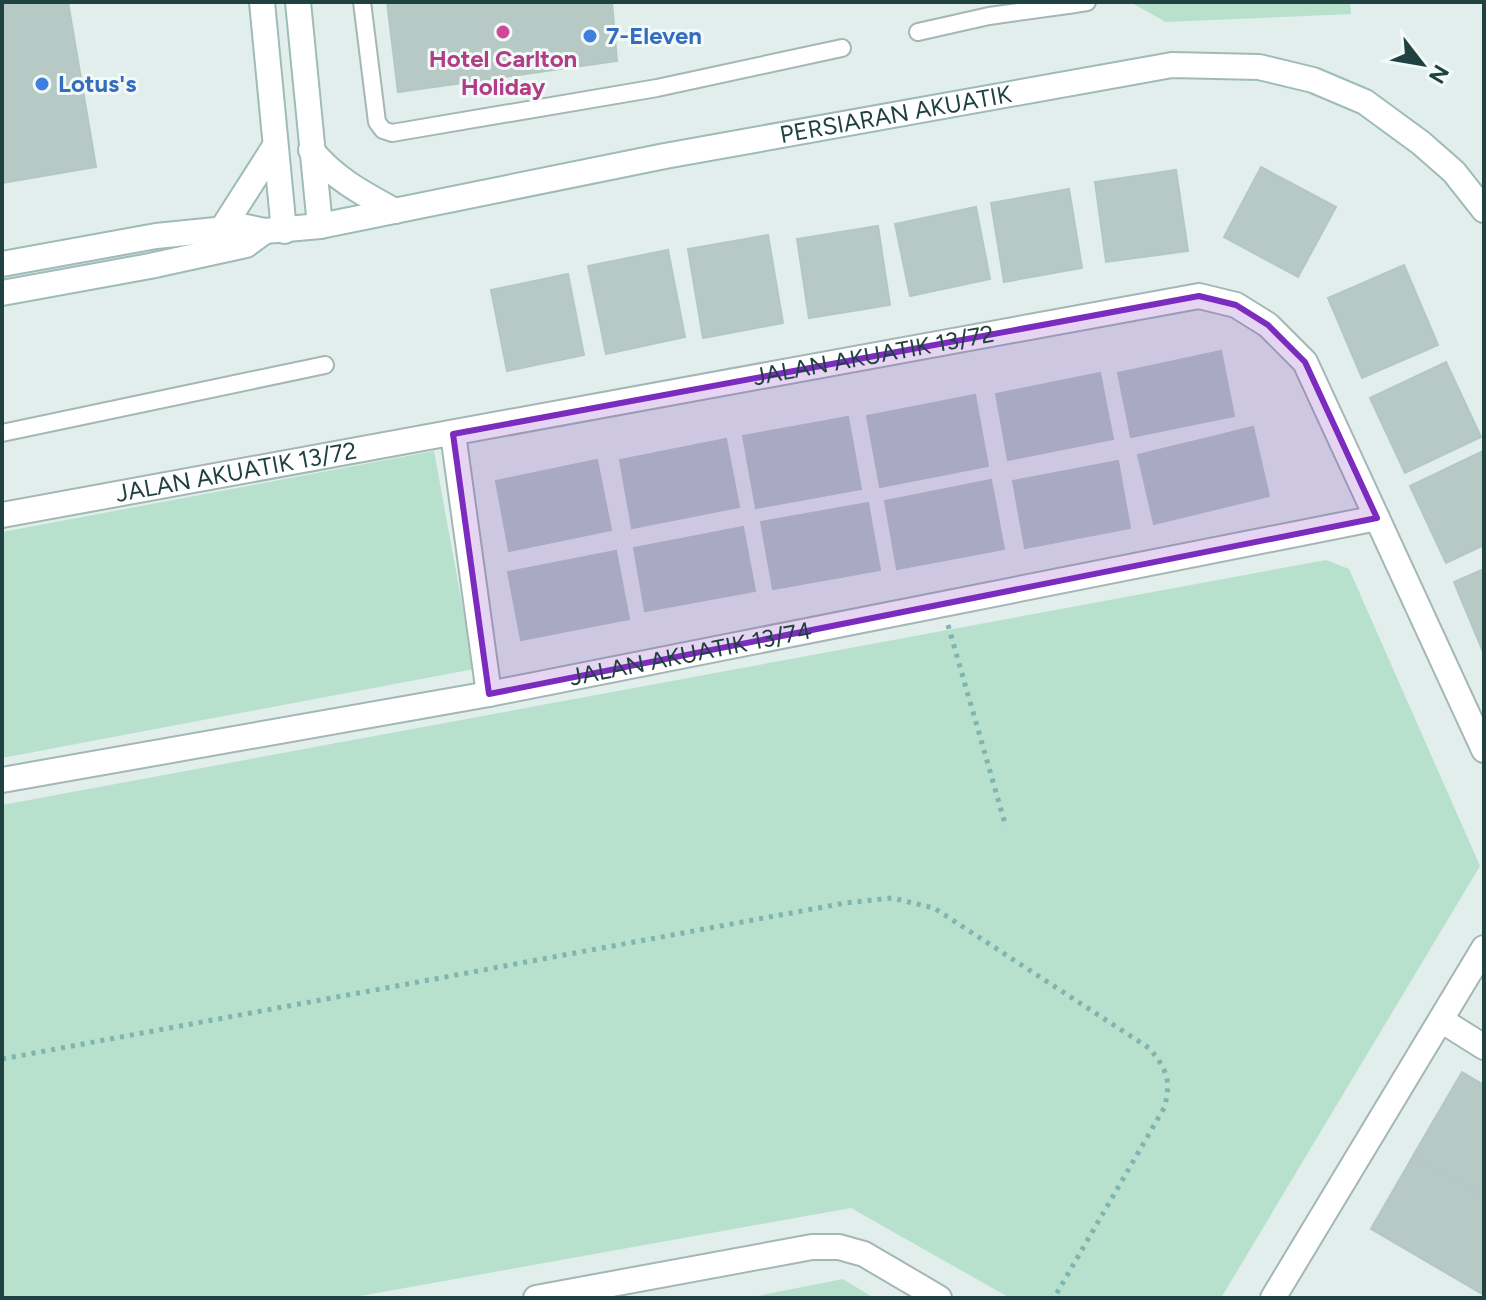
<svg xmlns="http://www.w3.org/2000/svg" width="1486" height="1300" viewBox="0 0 1486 1300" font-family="Figtree,sans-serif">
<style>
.green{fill:#b7e1cd}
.building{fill:#b6c9c5;stroke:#b3c8c4;stroke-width:2}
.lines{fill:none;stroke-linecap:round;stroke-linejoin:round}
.lane-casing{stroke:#a3b7b4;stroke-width:20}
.street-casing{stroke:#a3b7b4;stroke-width:28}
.secondary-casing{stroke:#9ebbb8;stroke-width:28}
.path{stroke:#7eb5b1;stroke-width:5;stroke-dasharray:4 6;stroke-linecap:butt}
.lane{stroke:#fff;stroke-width:16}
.street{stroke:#fff;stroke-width:24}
.secondary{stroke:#fff;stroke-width:24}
.marked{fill:#7b2cbf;fill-opacity:0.2;stroke:#7b2cbf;stroke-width:6;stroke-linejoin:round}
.hotel-dot{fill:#d1479c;stroke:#f2faf8;stroke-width:3}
.shop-dot{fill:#3f7fe0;stroke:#f2faf8;stroke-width:3}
.labels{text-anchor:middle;stroke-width:6;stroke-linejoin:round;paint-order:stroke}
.shop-label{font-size:24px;font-weight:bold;fill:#366cbe;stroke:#f2faf8;text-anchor:start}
.hotel-label{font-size:24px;font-weight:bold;fill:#b23c85;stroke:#f2faf8}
.street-label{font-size:24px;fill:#1f4140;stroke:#f2faf8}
</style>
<rect width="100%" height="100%" fill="#e1eeeb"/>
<g class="green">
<path d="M 1130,2 L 1350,2 L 1351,14 L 1166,22 Z"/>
<path d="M 434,451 L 474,669 L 2,758 L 2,532 Z"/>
<path d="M 1326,560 L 1349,569 L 1480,866 L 1221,1298 L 1010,1298 L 851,1208 L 349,1298 L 2,1298 L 2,805 Z"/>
<path d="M 843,1279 L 874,1298 L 747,1298 Z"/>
</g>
<g class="building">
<path d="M 2,2 L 68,2 L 96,167 L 2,183 Z"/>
<path d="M 387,2 L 612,2 L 617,61 L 398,92 Z"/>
<path d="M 1261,167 L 1336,207 L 1298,277 L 1224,237 Z"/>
<path d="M 1176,170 L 1188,251 L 1106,262 L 1095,182 Z"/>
<path d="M 1069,189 L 1082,268 L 1004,282 L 991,203 Z"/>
<path d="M 976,207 L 990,279 L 910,296 L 895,224 Z"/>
<path d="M 878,226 L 890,305 L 809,318 L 797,239 Z"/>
<path d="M 768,235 L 783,323 L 703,338 L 688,249 Z"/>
<path d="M 668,250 L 685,337 L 606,354 L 588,266 Z"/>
<path d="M 1404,265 L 1438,345 L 1362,378 L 1328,298 Z"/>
<path d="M 568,274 L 584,355 L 507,371 L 491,290 Z"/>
<path d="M 1221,351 L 1234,416 L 1131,437 L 1118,373 Z"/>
<path d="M 1446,362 L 1481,437 L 1405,473 L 1370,398 Z"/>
<path d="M 1100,373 L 1113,439 L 1008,460 L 996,394 Z"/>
<path d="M 975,395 L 988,466 L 880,487 L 867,416 Z"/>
<path d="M 848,417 L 861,489 L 756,508 L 743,436 Z"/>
<path d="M 1253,427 L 1269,496 L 1154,524 L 1138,455 Z"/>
<path d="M 726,439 L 739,507 L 632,528 L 620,460 Z"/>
<path d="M 1483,451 L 1484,545 L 1446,563 L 1410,486 Z"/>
<path d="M 597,460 L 611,530 L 509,551 L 496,481 Z"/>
<path d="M 1118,461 L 1130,528 L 1025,548 L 1013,481 Z"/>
<path d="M 991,480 L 1004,549 L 897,569 L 885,501 Z"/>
<path d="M 868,503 L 880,570 L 773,589 L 761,522 Z"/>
<path d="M 743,527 L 755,591 L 645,611 L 634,548 Z"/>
<path d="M 616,551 L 629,619 L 521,640 L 508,572 Z"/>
<path d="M 1484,569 L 1484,654 L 1454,582 Z"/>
<path d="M 1462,1072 L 1484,1085 L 1484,1197 L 1413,1156 Z"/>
<path d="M 1413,1156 L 1484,1197 L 1484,1295 L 1371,1229 Z"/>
</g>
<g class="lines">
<g class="lane-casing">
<g id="lane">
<path d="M 362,2 L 377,122 L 383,130 L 392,133 L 657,88 L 842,48"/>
<path d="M 1068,5 L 1087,2"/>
<path d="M 918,32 L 989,16 L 1068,5 L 1068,2"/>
<path d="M 2,433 L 325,365"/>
</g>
</g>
<g class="street-casing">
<g id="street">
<path d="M 453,434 L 489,694"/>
<path id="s1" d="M 2,515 L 1199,296 L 1236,305 L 1268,325 L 1305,362 L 1484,750"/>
<path id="s2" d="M 2,780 L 489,694 L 1377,518"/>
<path d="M 1441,1020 L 1484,1047"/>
<path d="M 536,1298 L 812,1247 L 839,1247 L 864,1254 L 939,1298"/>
<path d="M 1273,1298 L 1484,948"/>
</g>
</g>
<g class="secondary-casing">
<g id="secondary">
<path d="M 262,2 L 284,231"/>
<path d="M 298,2 L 320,226"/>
<path d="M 311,150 C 335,179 362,193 395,211"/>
<path d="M 222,229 L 275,146"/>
<path id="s3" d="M 2,264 L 156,236 L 246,227 L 265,231 L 320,226 L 665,156 L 1172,65 L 1259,67 L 1313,80 L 1365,102 L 1421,143 L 1454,172 L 1484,210"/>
<path d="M 2,293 L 150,266 L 246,245 L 265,231"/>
</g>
</g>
<g class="path">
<path d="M 948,625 L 1006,827"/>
<path d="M 2,1059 L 845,903 L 892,898 L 934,908 L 1149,1048 C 1167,1069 1172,1082 1164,1108 L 1054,1298"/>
</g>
<use href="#lane" class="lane"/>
<use href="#street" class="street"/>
<use href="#secondary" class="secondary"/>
</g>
<path class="marked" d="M 1199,296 L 1236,305 L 1268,325 L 1305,362 L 1377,518 L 489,694 L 453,434 Z"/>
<circle class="hotel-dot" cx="503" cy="32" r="8"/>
<g class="shop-dot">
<circle cx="590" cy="36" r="8"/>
<circle cx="42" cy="84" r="8"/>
</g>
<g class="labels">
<g class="shop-label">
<text x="606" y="44">7-Eleven</text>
<text x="58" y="92">Lotus's</text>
</g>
<g class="hotel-label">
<text x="503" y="67">Hotel Carlton<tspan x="503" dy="28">Holiday</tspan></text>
</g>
<g class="street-label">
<text dy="8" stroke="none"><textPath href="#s3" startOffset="908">PERSIARAN AKUATIK</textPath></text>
<text dy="8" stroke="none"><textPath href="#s1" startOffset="886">JALAN AKUATIK 13/72</textPath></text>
<text dy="8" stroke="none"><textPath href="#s1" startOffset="238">JALAN AKUATIK 13/72</textPath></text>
<text dy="8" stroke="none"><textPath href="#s2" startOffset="700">JALAN AKUATIK 13/74</textPath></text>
</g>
</g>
<rect width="1486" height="1300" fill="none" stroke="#1f4140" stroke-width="8"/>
<g transform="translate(1422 64) rotate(121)" stroke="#f2faf8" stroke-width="6" paint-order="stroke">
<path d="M0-6L14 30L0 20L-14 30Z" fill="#1f4140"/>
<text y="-12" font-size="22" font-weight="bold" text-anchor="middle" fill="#1f4140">N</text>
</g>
</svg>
